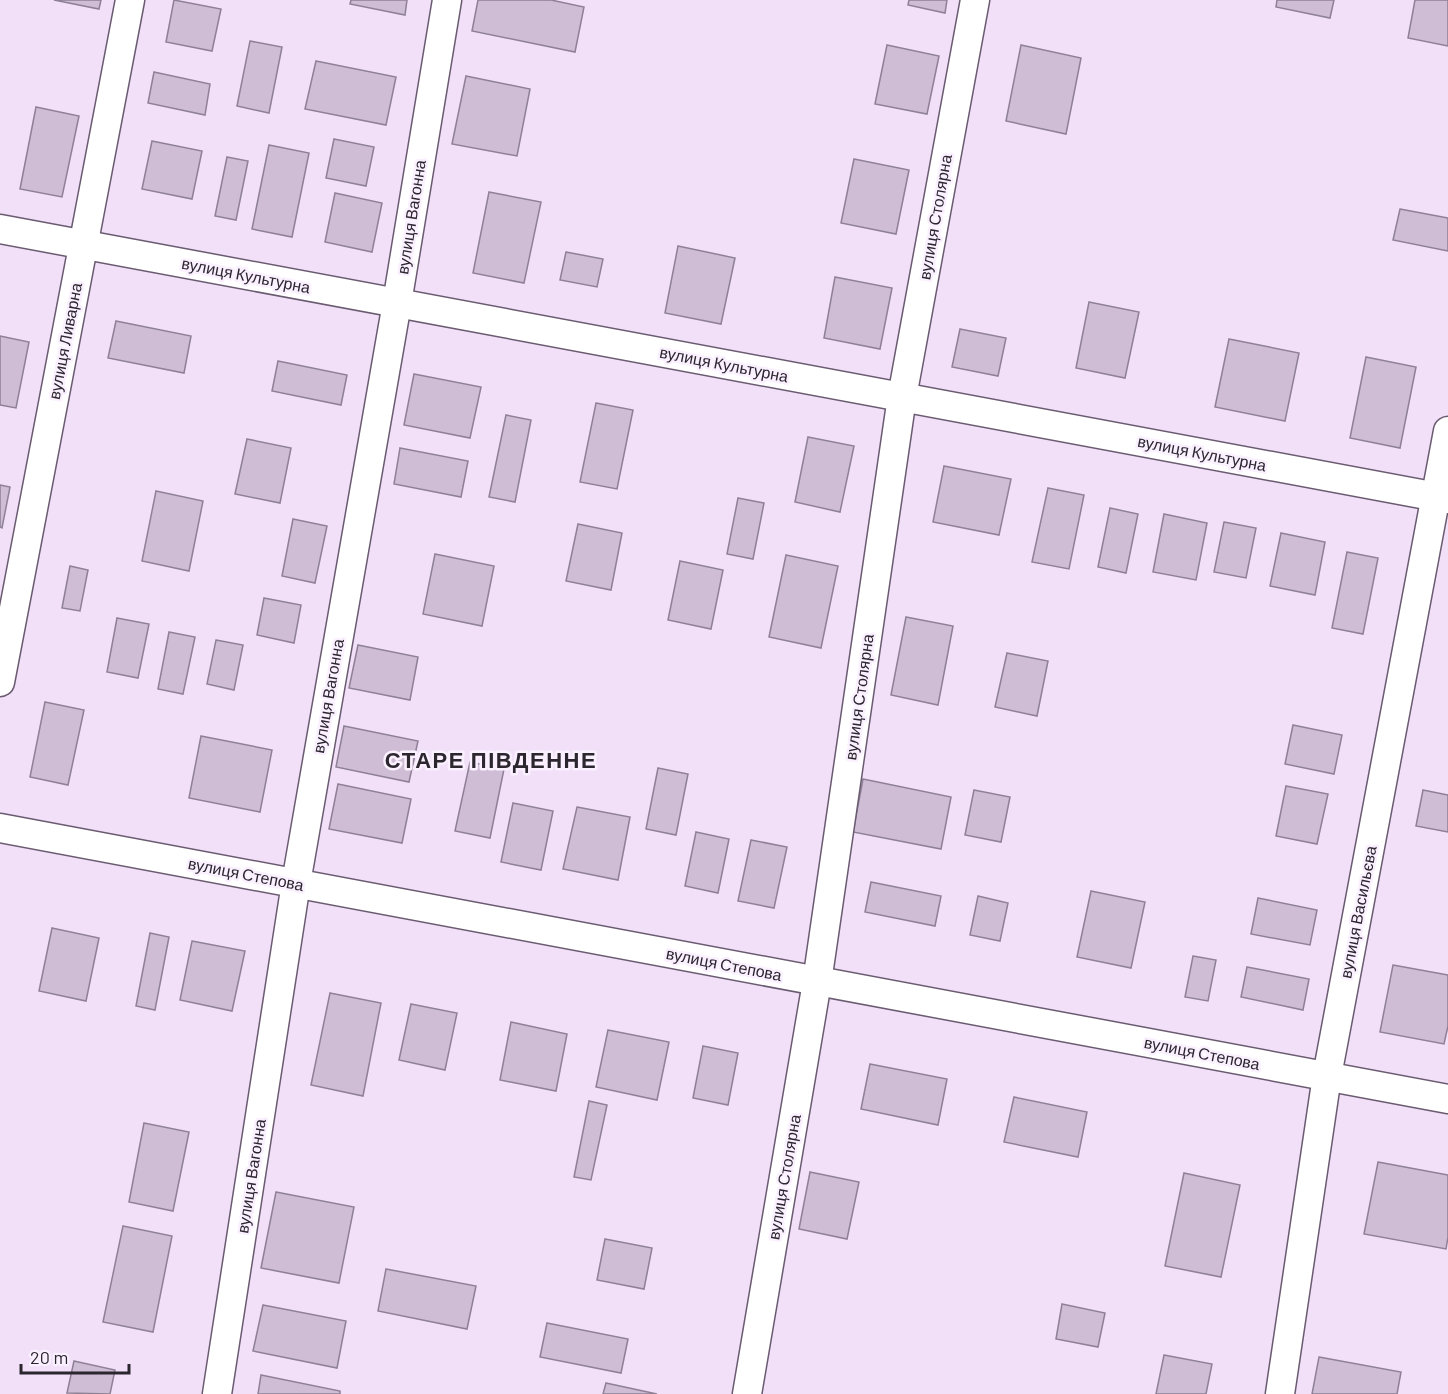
<svg xmlns="http://www.w3.org/2000/svg" width="1448" height="1394" viewBox="0 0 1448 1394" font-family="Barlow,sans-serif">
<style>
.building{fill:#cebdd5;stroke:#8f8096;stroke-width:1.5}
.lines{fill:none;stroke-linecap:round;stroke-linejoin:round}
.street-casing{stroke:#6a5b70;stroke-width:31}
.street{stroke:#fff;stroke-width:28}
.labels{text-anchor:middle;stroke-width:5;stroke-linejoin:round;paint-order:stroke}
.street-label{font-size:16px;fill:#2c262f;stroke:#faf0ff}
.district-label{font-size:22px;font-weight:bold;letter-spacing:1.5px;fill:#2c262f;stroke:#faf0ff}
</style>
<rect width="100%" height="100%" fill="#f1e0f8"/>
<g class="building">
<path d="M 54,0 L 101,0 L 99,9 Z"/>
<path d="M 174,0 L 221,9 L 212,51 L 166,42 Z"/>
<path d="M 351,0 L 407,0 L 405,15 L 350,4 Z"/>
<path d="M 478,0 L 551,0 L 584,7 L 575,52 L 472,31 Z"/>
<path d="M 909,0 L 947,0 L 945,13 L 908,5 Z"/>
<path d="M 1277,0 L 1334,0 L 1330,18 L 1276,7 Z"/>
<path d="M 1415,0 L 1448,0 L 1448,46 L 1408,38 Z"/>
<path d="M 250,41 L 282,47 L 269,113 L 237,106 Z"/>
<path d="M 887,45 L 939,56 L 927,114 L 875,104 Z"/>
<path d="M 1021,45 L 1081,58 L 1066,134 L 1006,121 Z"/>
<path d="M 316,61 L 396,77 L 386,125 L 305,109 Z"/>
<path d="M 154,72 L 210,84 L 205,115 L 148,103 Z"/>
<path d="M 466,76 L 530,89 L 517,156 L 452,144 Z"/>
<path d="M 36,107 L 79,116 L 62,197 L 20,189 Z"/>
<path d="M 334,139 L 374,147 L 366,186 L 326,178 Z"/>
<path d="M 152,141 L 202,151 L 192,199 L 142,189 Z"/>
<path d="M 269,145 L 309,153 L 292,237 L 252,229 Z"/>
<path d="M 227,157 L 248,161 L 236,220 L 215,216 Z"/>
<path d="M 854,159 L 909,170 L 896,234 L 841,223 Z"/>
<path d="M 489,192 L 541,202 L 524,283 L 473,273 Z"/>
<path d="M 335,193 L 382,203 L 372,252 L 325,242 Z"/>
<path d="M 1400,209 L 1448,218 L 1448,251 L 1393,240 Z"/>
<path d="M 678,246 L 735,258 L 721,324 L 665,313 Z"/>
<path d="M 566,252 L 603,259 L 597,287 L 560,280 Z"/>
<path d="M 835,277 L 892,288 L 880,349 L 824,338 Z"/>
<path d="M 1089,302 L 1139,312 L 1125,378 L 1076,368 Z"/>
<path d="M 116,321 L 191,336 L 184,373 L 108,358 Z"/>
<path d="M 960,329 L 1006,338 L 998,376 L 952,367 Z"/>
<path d="M 0,336 L 29,342 L 16,408 L 0,405 Z"/>
<path d="M 1229,339 L 1299,353 L 1285,421 L 1215,407 Z"/>
<path d="M 1366,357 L 1416,367 L 1400,448 L 1350,438 Z"/>
<path d="M 278,361 L 347,375 L 341,405 L 272,391 Z"/>
<path d="M 414,374 L 481,387 L 470,438 L 404,425 Z"/>
<path d="M 596,403 L 633,410 L 617,489 L 580,482 Z"/>
<path d="M 506,415 L 531,420 L 515,502 L 489,497 Z"/>
<path d="M 808,437 L 854,446 L 840,512 L 795,502 Z"/>
<path d="M 247,439 L 291,448 L 280,503 L 235,494 Z"/>
<path d="M 400,448 L 468,461 L 461,497 L 394,484 Z"/>
<path d="M 944,466 L 1011,479 L 999,535 L 933,522 Z"/>
<path d="M 0,485 L 10,487 L 2,528 L 0,527 Z"/>
<path d="M 1048,488 L 1084,495 L 1069,569 L 1032,562 Z"/>
<path d="M 156,491 L 203,501 L 189,571 L 142,561 Z"/>
<path d="M 738,498 L 764,503 L 753,559 L 727,554 Z"/>
<path d="M 1110,508 L 1138,514 L 1126,573 L 1098,567 Z"/>
<path d="M 1164,514 L 1207,523 L 1196,580 L 1153,572 Z"/>
<path d="M 293,519 L 327,526 L 315,583 L 282,576 Z"/>
<path d="M 1224,522 L 1256,528 L 1246,578 L 1214,572 Z"/>
<path d="M 578,524 L 622,533 L 611,590 L 566,581 Z"/>
<path d="M 1281,533 L 1325,542 L 1315,595 L 1270,586 Z"/>
<path d="M 1347,552 L 1378,558 L 1363,634 L 1332,628 Z"/>
<path d="M 435,554 L 494,566 L 482,626 L 423,614 Z"/>
<path d="M 786,555 L 838,566 L 821,648 L 769,637 Z"/>
<path d="M 680,561 L 723,570 L 711,629 L 668,620 Z"/>
<path d="M 70,566 L 88,570 L 80,611 L 62,608 Z"/>
<path d="M 264,598 L 301,605 L 294,643 L 257,635 Z"/>
<path d="M 906,617 L 953,626 L 938,705 L 891,695 Z"/>
<path d="M 117,618 L 149,624 L 138,678 L 107,672 Z"/>
<path d="M 169,632 L 195,637 L 183,694 L 158,689 Z"/>
<path d="M 216,640 L 243,645 L 234,690 L 207,684 Z"/>
<path d="M 358,645 L 418,657 L 410,700 L 349,688 Z"/>
<path d="M 1007,653 L 1048,661 L 1037,716 L 995,707 Z"/>
<path d="M 45,702 L 84,710 L 68,785 L 30,777 Z"/>
<path d="M 1293,725 L 1342,735 L 1334,774 L 1285,764 Z"/>
<path d="M 344,726 L 418,741 L 409,782 L 336,767 Z"/>
<path d="M 201,736 L 272,750 L 260,812 L 189,798 Z"/>
<path d="M 470,762 L 504,769 L 490,838 L 455,831 Z"/>
<path d="M 658,768 L 688,774 L 676,835 L 646,829 Z"/>
<path d="M 863,779 L 951,797 L 941,849 L 853,832 Z"/>
<path d="M 338,784 L 411,799 L 402,843 L 329,829 Z"/>
<path d="M 1286,786 L 1328,794 L 1317,844 L 1276,836 Z"/>
<path d="M 974,790 L 1010,797 L 1001,842 L 965,835 Z"/>
<path d="M 1423,790 L 1448,795 L 1448,832 L 1416,826 Z"/>
<path d="M 513,803 L 553,811 L 541,870 L 501,862 Z"/>
<path d="M 577,807 L 630,817 L 618,880 L 563,869 Z"/>
<path d="M 696,832 L 729,839 L 718,893 L 685,886 Z"/>
<path d="M 751,840 L 787,847 L 774,908 L 738,901 Z"/>
<path d="M 871,882 L 941,896 L 935,926 L 865,912 Z"/>
<path d="M 1091,891 L 1145,902 L 1131,968 L 1077,957 Z"/>
<path d="M 978,896 L 1008,903 L 1000,941 L 970,935 Z"/>
<path d="M 1258,898 L 1317,910 L 1310,945 L 1251,934 Z"/>
<path d="M 52,928 L 99,938 L 86,1001 L 39,991 Z"/>
<path d="M 150,933 L 169,937 L 155,1010 L 136,1006 Z"/>
<path d="M 192,941 L 245,951 L 232,1011 L 180,1000 Z"/>
<path d="M 1193,956 L 1216,960 L 1208,1001 L 1185,997 Z"/>
<path d="M 1393,965 L 1448,975 L 1448,1026 L 1444,1044 L 1380,1032 Z"/>
<path d="M 1247,967 L 1309,979 L 1303,1010 L 1241,997 Z"/>
<path d="M 330,993 L 381,1003 L 363,1096 L 311,1085 Z"/>
<path d="M 411,1004 L 457,1013 L 445,1070 L 399,1060 Z"/>
<path d="M 511,1022 L 567,1034 L 556,1091 L 500,1080 Z"/>
<path d="M 608,1030 L 669,1042 L 657,1100 L 596,1087 Z"/>
<path d="M 703,1046 L 738,1053 L 728,1105 L 693,1098 Z"/>
<path d="M 870,1064 L 947,1079 L 938,1125 L 861,1109 Z"/>
<path d="M 1014,1097 L 1087,1112 L 1078,1157 L 1004,1142 Z"/>
<path d="M 589,1101 L 607,1105 L 591,1180 L 574,1177 Z"/>
<path d="M 144,1123 L 189,1132 L 173,1211 L 129,1202 Z"/>
<path d="M 1378,1162 L 1448,1175 L 1448,1237 L 1446,1249 L 1364,1234 Z"/>
<path d="M 810,1172 L 859,1182 L 847,1239 L 799,1229 Z"/>
<path d="M 1184,1173 L 1240,1185 L 1221,1277 L 1165,1266 Z"/>
<path d="M 276,1192 L 354,1207 L 339,1283 L 261,1268 Z"/>
<path d="M 123,1226 L 172,1236 L 153,1332 L 103,1322 Z"/>
<path d="M 605,1239 L 652,1248 L 644,1289 L 597,1280 Z"/>
<path d="M 386,1269 L 476,1286 L 467,1329 L 378,1311 Z"/>
<path d="M 1062,1304 L 1105,1313 L 1098,1347 L 1056,1339 Z"/>
<path d="M 263,1305 L 346,1321 L 337,1368 L 253,1351 Z"/>
<path d="M 547,1323 L 628,1339 L 621,1373 L 540,1357 Z"/>
<path d="M 1164,1355 L 1212,1364 L 1206,1394 L 1156,1394 Z"/>
<path d="M 1319,1357 L 1401,1372 L 1397,1394 L 1312,1394 Z"/>
<path d="M 74,1361 L 115,1370 L 110,1394 L 67,1393 Z"/>
<path d="M 261,1375 L 340,1391 L 340,1394 L 258,1394 Z"/>
<path d="M 606,1383 L 657,1394 L 603,1394 Z"/>
</g>
<g class="lines">
<g class="street-casing">
<g id="street">
<path d="M 0,229 L 1448,499"/>
<path d="M 0,682 L 130,0"/>
<path d="M 0,828 L 1448,1099"/>
<path d="M 217,1394 L 296,883 L 397,303 L 447,0"/>
<path d="M 747,1394 L 817,982 L 902,397 L 975,0"/>
<path d="M 1280,1394 L 1327,1076 L 1448,431"/>
</g>
</g>
<use href="#street" class="street"/>
</g>
<g class="labels">
<g class="street-label">
<text transform="translate(411 217) rotate(-81)" y="6">вулиця Вагонна</text>
<text transform="translate(935 217) rotate(-80)" y="6">вулиця Столярна</text>
<text transform="translate(246 275) rotate(11)" y="6">вулиця Культурна</text>
<text transform="translate(65 341) rotate(-79)" y="6">вулиця Ливарна</text>
<text transform="translate(724 364) rotate(11)" y="6">вулиця Культурна</text>
<text transform="translate(1202 453) rotate(11)" y="6">вулиця Культурна</text>
<text transform="translate(328 696) rotate(-80)" y="6">вулиця Вагонна</text>
<text transform="translate(859 697) rotate(-82)" y="6">вулиця Столярна</text>
<text transform="translate(246 874) rotate(11)" y="6">вулиця Степова</text>
<text transform="translate(1358 912) rotate(-79)" y="6">вулиця Васильєва</text>
<text transform="translate(724 964) rotate(11)" y="6">вулиця Степова</text>
<text transform="translate(1202 1053) rotate(11)" y="6">вулиця Степова</text>
<text transform="translate(251 1176) rotate(-81)" y="6">вулиця Вагонна</text>
<text transform="translate(784 1177) rotate(-80)" y="6">вулиця Столярна</text>
</g>
<g class="district-label">
<text x="491" y="768">СТАРЕ ПІВДЕННЕ</text>
</g>
</g>
<path d="M21 1364v9h108v-9" fill="none" stroke="#2c262f" stroke-width="3"/>
<text x="30" y="1364" font-size="18" fill="#2c262f" stroke="#faf0ff" stroke-width="4.5" paint-order="stroke">20 m</text>
</svg>
